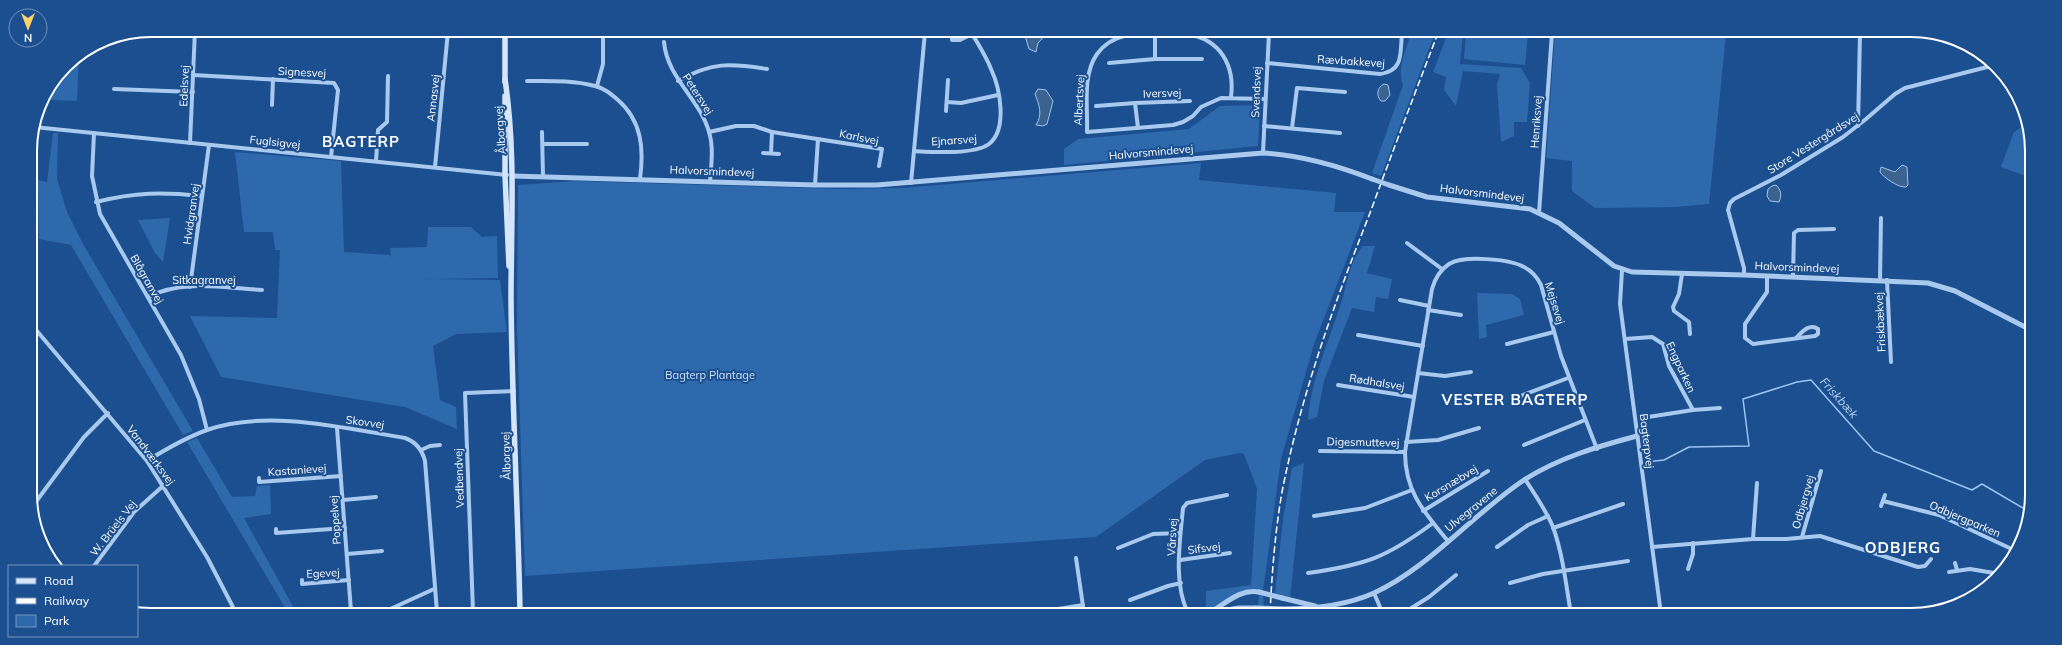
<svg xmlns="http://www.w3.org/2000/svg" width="2062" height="645" viewBox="0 0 2062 645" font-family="Mulish,sans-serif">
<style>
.green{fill:#2e69ad}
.water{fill:#3c6290;stroke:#9cc4f0}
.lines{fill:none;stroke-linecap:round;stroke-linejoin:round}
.stream{stroke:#9cc4f0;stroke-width:1.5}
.minor{stroke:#a9c9ee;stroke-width:4}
.tertiary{stroke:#a9c9ee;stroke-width:5}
.secondary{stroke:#d6e6fa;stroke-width:5.5}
.rail{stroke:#fff;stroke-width:1.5;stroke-dasharray:7 3;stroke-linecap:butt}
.tertiary-bridge{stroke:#a9c9ee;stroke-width:5}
.labels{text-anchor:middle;stroke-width:4;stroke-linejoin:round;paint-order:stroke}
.street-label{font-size:11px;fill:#fff;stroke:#1b4f8f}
.park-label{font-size:11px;fill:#cfe3fa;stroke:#1b4f8f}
.water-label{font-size:12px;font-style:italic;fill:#b5d3f5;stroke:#1b4f8f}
.district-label{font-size:15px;font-weight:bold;letter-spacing:1px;fill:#fff;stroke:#1b4f8f}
.rim{fill:none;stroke:#fff;stroke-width:2}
</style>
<rect width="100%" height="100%" fill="#1b4f8f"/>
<g class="green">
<path d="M 1411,33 L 1435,33 L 1381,176 L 1372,173 L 1403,85 C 1397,67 1406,50 1411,33 Z"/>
<path d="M 1448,33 L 1463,33 L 1460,64 L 1521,68 L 1530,83 L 1527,122 L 1514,122 L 1514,136 L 1501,142 L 1497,84 L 1500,74 L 1463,71 L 1456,106 L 1444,90 L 1446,77 L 1433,72 Z"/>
<path d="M 1466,33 L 1528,33 L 1525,65 L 1464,59 Z"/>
<path d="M 1555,33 L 1726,34 L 1709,204 L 1676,207 L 1595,208 L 1572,191 L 1572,161 L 1546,158 Z"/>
<path d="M 79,57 L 77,101 L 51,100 L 51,87 L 66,65 Z"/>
<path d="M 1260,105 L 1258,146 L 1064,165 L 1064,149 L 1078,139 L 1189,129 L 1220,106 Z"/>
<path d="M 2030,127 L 2030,128 L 2029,177 L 2001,167 L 2014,132 L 2020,128 Z"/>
<path d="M 53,133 L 58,133 L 57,179 L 67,212 L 83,244 L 193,431 L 183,435 L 71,245 L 39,239 L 38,180 L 47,182 Z"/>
<path d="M 235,152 L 341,161 L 344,252 L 390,255 L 391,258 L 390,248 L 427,247 L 428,227 L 471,227 L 482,237 L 497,236 L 498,278 L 425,279 L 500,280 L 507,332 L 456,334 L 433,346 L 440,400 L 456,407 L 457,429 L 405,407 L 221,377 L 190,316 L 277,318 L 280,250 L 275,250 L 273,232 L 244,232 Z"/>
<path d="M 1201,163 L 1199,180 L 1336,193 L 1334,212 L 1365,212 L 1314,344 L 1281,459 L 1263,591 L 1264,613 L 1232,613 L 1257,612 L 1260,590 C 1241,587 1226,608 1206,608 L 1206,591 L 1251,585 L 1257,489 L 1244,454 L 1240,453 L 1205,460 L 1096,537 L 525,576 L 517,329 L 518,185 L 576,181 L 840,189 L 902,188 Z"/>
<path d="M 170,218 L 163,262 L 155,253 L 138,220 Z"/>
<path d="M 1363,246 L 1375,246 L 1367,273 L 1392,279 L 1388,299 L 1376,297 L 1374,312 L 1352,308 L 1324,381 L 1317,417 L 1308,420 C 1311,379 1329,342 1341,303 C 1347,285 1350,260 1363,246 Z"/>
<path d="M 1477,293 L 1512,294 L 1520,299 L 1524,315 L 1486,325 L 1487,337 L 1479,339 Z"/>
<path d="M 197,438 L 232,497 L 255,496 L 257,486 L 270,485 L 271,514 L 244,518 L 295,610 L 347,609 L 347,611 L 287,611 L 187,442 Z"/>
<path d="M 1304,463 L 1290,599 L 1275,594 L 1283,519 L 1292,468 Z"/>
</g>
<g class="water">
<path d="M 1024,32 L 1048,32 L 1038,43 L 1036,52 L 1029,49 Z"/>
<path d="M 1384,84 L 1388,85 L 1390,95 L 1385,101 L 1381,101 C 1376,96 1377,87 1384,84 Z"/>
<path d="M 1038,89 L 1046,90 L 1053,101 L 1047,124 L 1043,126 L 1036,125 C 1043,115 1039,104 1035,94 Z"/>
<path d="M 1902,165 L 1907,167 L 1908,185 L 1906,187 C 1899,188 1884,178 1880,172 L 1881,167 L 1895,172 Z"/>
<path d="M 1776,185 C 1781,190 1782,195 1779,202 L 1770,201 L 1767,196 L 1768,189 L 1772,186 Z"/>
</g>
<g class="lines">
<path class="stream" d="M 1646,462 L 1664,460 L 1689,447 L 1749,446 L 1743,399 L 1797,382 L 1811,380 L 1874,451 L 1972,490 L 1982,484 L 2028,511"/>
<g class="minor">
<path d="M 952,32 L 952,40 L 960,40 L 972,34"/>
<path d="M 1155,33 L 1155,59"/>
<path d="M 130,34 L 195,36"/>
<path d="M 664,42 C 667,78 700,99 709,132 C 714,148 711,166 710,182"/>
<path d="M 1109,63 L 1155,59 L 1202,59"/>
<path d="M 1267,63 L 1380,74 C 1404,71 1400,53 1402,33"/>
<path d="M 193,75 L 334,83 L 338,90 L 331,157"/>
<path d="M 527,81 C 550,81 573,80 595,86 C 604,88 611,94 618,100 C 642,121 644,149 640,179"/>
<path d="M 678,81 C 711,62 730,63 767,69"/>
<path d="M 597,86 L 603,64 L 603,31"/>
<path d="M 114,89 L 193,92"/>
<path d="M 1231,97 C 1235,66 1221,40 1188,34 C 1180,33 1170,34 1161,33 C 1137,33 1112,33 1097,54 C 1082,75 1088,108 1087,132 L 1173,125 L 1183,122 L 1193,116 L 1201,107 L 1221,98 L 1265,99"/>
<path d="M 947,102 L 961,103 L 998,95"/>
<path d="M 272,105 L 273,79"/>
<path d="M 1096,106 L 1135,103"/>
<path d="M 946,111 L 948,80"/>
<path d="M 1264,126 L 1340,133"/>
<path d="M 1858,126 L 1860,34"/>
<path d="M 34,127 L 507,175"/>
<path d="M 1138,128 L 1135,103 L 1190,101"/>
<path d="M 1292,128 L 1297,88 L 1345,92"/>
<path d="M 542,132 L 543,177"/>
<path d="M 709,132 L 736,126 L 754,126 L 772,132 L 882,149 L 879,166"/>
<path d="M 94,133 L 92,176 L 100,214 L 181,355 L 199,399 L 207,430"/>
<path d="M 190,143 L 195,30"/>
<path d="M 543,144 L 587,144"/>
<path d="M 914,151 C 932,152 974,155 989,144 C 1008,129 1000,88 991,69 C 986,56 978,44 971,32"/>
<path d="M 763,153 L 779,154"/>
<path d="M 771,153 L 772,132"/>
<path d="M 1263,153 L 1269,33"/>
<path d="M 376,161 L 378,130 L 387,122 L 388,76"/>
<path d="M 435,167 L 448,31"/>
<path d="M 911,183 L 925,32"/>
<path d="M 815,185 L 818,139"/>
<path d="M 96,202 C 136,192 162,192 202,196"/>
<path d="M 1539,213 L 1552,33"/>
<path d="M 1407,243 L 1442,269"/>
<path d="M 1622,270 L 1620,304 L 1661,614"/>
<path d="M 1682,274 L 1679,294 L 1673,307 L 1674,311 L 1689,322 L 1690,334"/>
<path d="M 1744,275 L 1744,268 L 1728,210 L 1730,203 L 1734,199 L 1781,175 L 1843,137 L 1866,119 L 1895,94 L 1905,88 L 1995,65"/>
<path d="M 1767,276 L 1767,292 L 1745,324 L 1745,338 L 1753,344 L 1815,336 L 1818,334 L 1818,329 C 1809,323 1802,332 1796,338"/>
<path d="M 1793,277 L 1794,233 L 1798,230 L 1834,229"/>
<path d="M 1880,280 L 1881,218"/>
<path d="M 1887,280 L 1891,362"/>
<path d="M 190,287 L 209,145"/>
<path d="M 148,297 C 182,279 225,288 262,290"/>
<path d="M 1400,300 L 1429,306"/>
<path d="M 1428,310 L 1461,315"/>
<path d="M 31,324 L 147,461 L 207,557 L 235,611"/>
<path d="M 1358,335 L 1423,346"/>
<path d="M 1625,339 L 1652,337 L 1663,344 L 1669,366 L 1693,410 L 1720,408"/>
<path d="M 1507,344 L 1554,332"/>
<path d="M 1418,373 L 1445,376 L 1471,372"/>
<path d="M 1338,385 L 1414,397"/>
<path d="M 1518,397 L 1568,378"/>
<path d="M 1648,417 L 1693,410"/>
<path d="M 337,428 L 351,611"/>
<path d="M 1406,442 L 1438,440 L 1479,428"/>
<path d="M 1524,445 L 1585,420"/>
<path d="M 421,450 L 430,446 L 440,445"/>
<path d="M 1320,451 L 1405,452"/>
<path d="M 147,461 C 166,449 185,438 207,430 C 266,409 344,428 405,438 C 416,442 422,449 425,461 L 437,612"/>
<path d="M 259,478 L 259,482 L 341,476"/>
<path d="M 1525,479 C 1535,495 1546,510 1553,527 C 1563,555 1566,585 1571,614"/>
<path d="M 343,500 L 376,497"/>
<path d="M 1883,501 L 1939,515 L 2016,551"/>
<path d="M 1881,506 L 1885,495"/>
<path d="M 32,507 L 84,437 L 108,413"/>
<path d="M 1423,511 L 1488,471"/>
<path d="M 1314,516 L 1365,508 L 1412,490"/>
<path d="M 1553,528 L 1623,504"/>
<path d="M 276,529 L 276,533 L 345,528"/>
<path d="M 1802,537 L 1821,471"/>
<path d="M 1753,539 L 1757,483"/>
<path d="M 1448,541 C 1424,512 1405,492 1405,452 L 1432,289 C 1435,278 1440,270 1449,264 C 1464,255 1510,259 1524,267 C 1532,271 1537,277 1541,285 L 1561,356 L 1597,449"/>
<path d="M 1497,547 L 1528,525 L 1548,516"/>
<path d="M 1652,547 L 1753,539 L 1786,539 L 1820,536 L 1918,567 L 1925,566 L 1931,559"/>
<path d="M 1118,548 L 1153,534 L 1180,533"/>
<path d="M 347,554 L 382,551"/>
<path d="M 1076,558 L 1084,613"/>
<path d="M 1180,560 L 1230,553"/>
<path d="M 1955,563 L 1957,570"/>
<path d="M 94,566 L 134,512 L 164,485"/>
<path d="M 1688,569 L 1693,554 L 1693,543"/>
<path d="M 1949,572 L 1970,569 L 2000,574"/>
<path d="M 1308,573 C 1365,565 1386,558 1433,523"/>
<path d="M 302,580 L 302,584 L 349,580"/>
<path d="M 1510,583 L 1543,574 L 1628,561"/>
<path d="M 1374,593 L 1383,614"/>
<path d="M 1130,600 L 1168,586 L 1181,583"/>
<path d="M 1052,610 L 1083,605"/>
<path d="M 386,611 L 434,589"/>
<path d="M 473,612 L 465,393 L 514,391"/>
<path d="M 1188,613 C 1173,583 1180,541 1183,508 L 1187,503 L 1227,495"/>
<path d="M 1402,614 L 1429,597 L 1456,575"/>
</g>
<g class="tertiary">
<path d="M 513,176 L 815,185 L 877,185 L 1263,153 C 1301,155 1336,165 1372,179"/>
<path d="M 1389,185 L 1427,197 L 1530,209 L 1559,223 L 1614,266 L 1632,272 L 1744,275 L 1928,283 L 1955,291 L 2029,329"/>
<path d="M 1282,598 L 1315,606"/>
<path d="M 1282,609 C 1314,609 1345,606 1374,593 C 1429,568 1474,513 1524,480 C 1558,458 1599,446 1637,436"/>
<path d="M 1215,612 L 1239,608 L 1256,608"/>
<path d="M 1209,613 C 1224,605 1240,588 1259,592"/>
</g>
<g class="secondary">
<path d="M 505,31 L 505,82"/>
<path d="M 505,79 C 516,152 511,226 511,300 C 512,404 518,508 520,612"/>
<path d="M 505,96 L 505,175 L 509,266"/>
</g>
<path class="rail" d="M 1270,613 C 1272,573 1275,532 1282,492 C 1301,395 1334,304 1370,213 C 1392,153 1415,93 1438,33"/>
<g class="tertiary-bridge">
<path d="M 1372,179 L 1389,185"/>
<path d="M 1259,592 L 1282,598"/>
<path d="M 1256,608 L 1282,609"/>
</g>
</g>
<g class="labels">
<g class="street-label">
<text transform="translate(1351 61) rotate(4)" y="4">Rævbakkevej</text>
<text transform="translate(302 72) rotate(3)" y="4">Signesvej</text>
<text transform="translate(184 86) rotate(-88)" y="4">Edelsvej</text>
<text transform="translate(1256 92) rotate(-88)" y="4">Svendsvej</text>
<text transform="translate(1162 93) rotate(-2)" y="4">Iversvej</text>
<text transform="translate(698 94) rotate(57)" y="4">Petersvej</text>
<text transform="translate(433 98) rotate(-84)" y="4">Annasvej</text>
<text transform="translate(1079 100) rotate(-87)" y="4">Albertsvej</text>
<text transform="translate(1536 122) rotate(-86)" y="4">Henriksvej</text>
<text transform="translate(500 130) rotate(-94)" y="4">Ålborgvej</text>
<text transform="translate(859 137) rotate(11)" y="4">Karlsvej</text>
<text transform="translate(954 140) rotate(-4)" y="4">Ejnarsvej</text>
<text transform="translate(275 142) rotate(6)" y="4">Fuglsigvej</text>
<text transform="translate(1813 143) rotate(-32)" y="4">Store Vestergårdsvej</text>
<text transform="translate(1151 152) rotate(-5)" y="4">Halvorsmindevej</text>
<text transform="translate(712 171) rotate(2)" y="4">Halvorsmindevej</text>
<text transform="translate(1482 193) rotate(7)" y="4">Halvorsmindevej</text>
<text transform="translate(191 214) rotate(-82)" y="4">Hvidgranvej</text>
<text transform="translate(1797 267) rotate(2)" y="4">Halvorsmindevej</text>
<text transform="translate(147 279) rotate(60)" y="4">Blågranvej</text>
<text x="204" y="284">Sitkagranvej</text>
<text transform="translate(1555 303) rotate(73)" y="4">Mejsevej</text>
<text transform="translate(1880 322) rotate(-93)" y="4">Friskbækvej</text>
<text transform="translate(1681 367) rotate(65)" y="4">Engparken</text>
<text transform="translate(1377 382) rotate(9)" y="4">Rødhalsvej</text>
<text transform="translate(365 422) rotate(8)" y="4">Skovvej</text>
<text transform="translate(1647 441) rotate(83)" y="4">Bagterpvej</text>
<text transform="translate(1363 442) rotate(1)" y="4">Digesmuttevej</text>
<text transform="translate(151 455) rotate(53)" y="4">Vandværksvej</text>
<text transform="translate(506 456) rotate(-92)" y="4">Ålborgvej</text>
<text transform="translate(297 470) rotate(-4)" y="4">Kastanievej</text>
<text transform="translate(459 478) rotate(-92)" y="4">Vedbendvej</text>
<text transform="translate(1451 483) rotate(-31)" y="4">Korsnæbvej</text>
<text transform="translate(1803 502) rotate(-74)" y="4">Odbjergvej</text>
<text transform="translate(1471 509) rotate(-39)" y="4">Ulvegravene</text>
<text transform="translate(1965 519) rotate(23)" y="4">Odbjergparken</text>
<text transform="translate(335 520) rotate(-94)" y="4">Poppelvej</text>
<text transform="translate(113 528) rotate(-52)" y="4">W. Brüels Vej</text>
<text transform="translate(1172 537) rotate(-87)" y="4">Vårsvej</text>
<text transform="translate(1204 548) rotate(-7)" y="4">Sifsvej</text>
<text transform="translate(323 573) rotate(-3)" y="4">Egevej</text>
</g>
<g class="park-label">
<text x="710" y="379">Bagterp Plantage</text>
</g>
<g class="water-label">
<text transform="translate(1839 398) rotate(48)" y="4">Friskbæk</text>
</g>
<g class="district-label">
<text x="361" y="147">BAGTERP</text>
<text x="1515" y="405">VESTER BAGTERP</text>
<text x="1903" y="553">ODBJERG</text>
</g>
</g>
<path d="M0 0H2062V645H0ZM151 37H1911A114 114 0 0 1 2025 151V494A114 114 0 0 1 1911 608H151A114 114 0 0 1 37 494V151A114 114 0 0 1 151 37Z" fill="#1b4f8f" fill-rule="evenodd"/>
<path class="rim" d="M151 37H1911A114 114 0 0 1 2025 151V494A114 114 0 0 1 1911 608H151A114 114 0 0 1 37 494V151A114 114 0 0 1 151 37Z"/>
<rect x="8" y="565" width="130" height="72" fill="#1b4f8f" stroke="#7695bc"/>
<rect x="16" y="578" width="20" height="6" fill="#d6e6fa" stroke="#7695bc"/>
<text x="44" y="585" font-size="12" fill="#ffffff">Road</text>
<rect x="16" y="598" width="20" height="6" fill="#ffffff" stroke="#7695bc"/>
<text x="44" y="605" font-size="12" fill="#ffffff">Railway</text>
<rect x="16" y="615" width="20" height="12" fill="#2e69ad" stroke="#7695bc"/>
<text x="44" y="625" font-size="12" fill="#ffffff">Park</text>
<g transform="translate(28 28) rotate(180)"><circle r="19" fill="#1b4f8f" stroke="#7695bc"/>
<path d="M0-3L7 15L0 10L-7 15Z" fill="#ffd166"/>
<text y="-6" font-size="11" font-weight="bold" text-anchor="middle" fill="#ffffff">N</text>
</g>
</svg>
